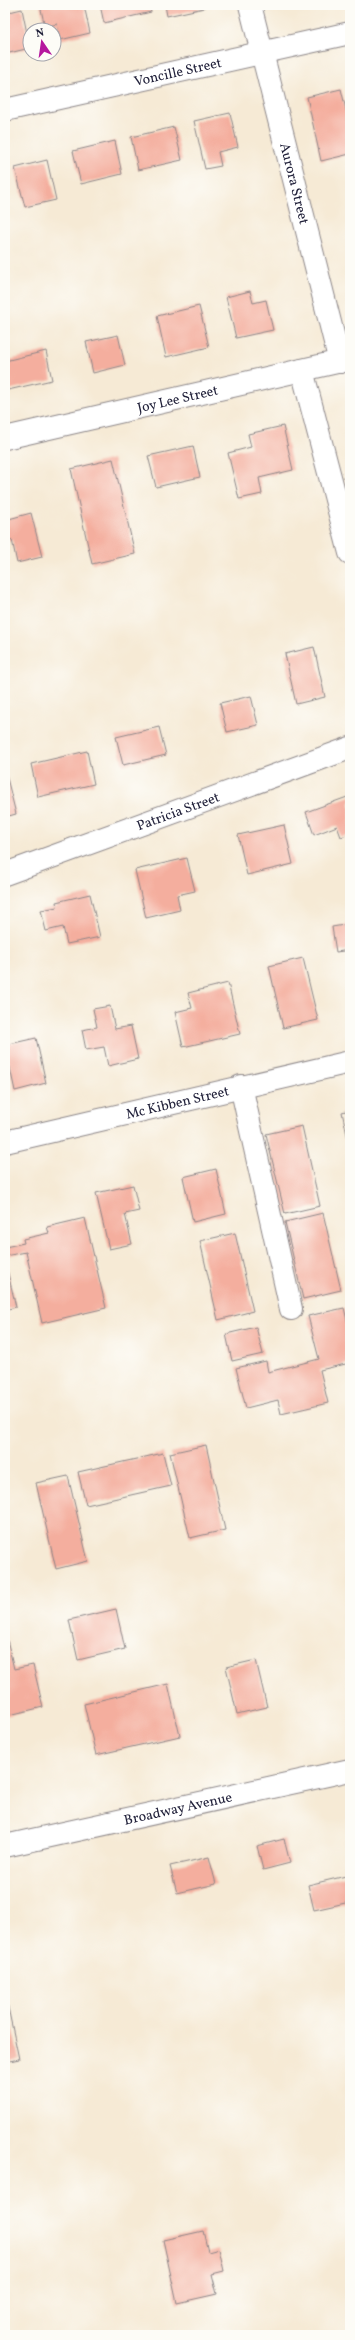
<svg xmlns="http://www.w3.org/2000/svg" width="355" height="2340" viewBox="0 0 355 2340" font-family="Vollkorn,serif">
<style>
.building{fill:#f4ae9e}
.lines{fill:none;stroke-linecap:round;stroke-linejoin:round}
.minor-casing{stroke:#8c8688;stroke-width:24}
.major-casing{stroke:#8c8688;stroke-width:24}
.minor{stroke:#fff;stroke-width:22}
.major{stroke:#fff;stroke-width:22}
.labels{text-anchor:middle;stroke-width:3;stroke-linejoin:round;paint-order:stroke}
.street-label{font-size:14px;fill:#22223b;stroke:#fdfcf7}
</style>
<rect width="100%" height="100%" fill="#fdfcf7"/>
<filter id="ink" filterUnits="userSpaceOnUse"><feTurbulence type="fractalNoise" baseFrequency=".025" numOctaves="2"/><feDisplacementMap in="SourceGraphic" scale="8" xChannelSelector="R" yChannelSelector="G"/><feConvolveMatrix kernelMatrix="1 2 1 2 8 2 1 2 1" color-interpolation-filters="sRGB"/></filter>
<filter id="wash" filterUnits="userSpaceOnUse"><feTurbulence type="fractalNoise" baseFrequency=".012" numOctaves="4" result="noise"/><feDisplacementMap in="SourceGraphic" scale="16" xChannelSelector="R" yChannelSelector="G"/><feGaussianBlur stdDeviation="0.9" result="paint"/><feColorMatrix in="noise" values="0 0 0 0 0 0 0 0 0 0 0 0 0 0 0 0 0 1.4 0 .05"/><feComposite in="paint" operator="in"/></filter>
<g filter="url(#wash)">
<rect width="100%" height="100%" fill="#f6ead5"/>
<g id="blocks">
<g class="building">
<path d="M 40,5 L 84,5 L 90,33 L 60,40 L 57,24 L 45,27 Z"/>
<path d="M 100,5 L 149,5 L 151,12 L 104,23 Z"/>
<path d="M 165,5 L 203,5 L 204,8 L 167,16 Z"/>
<path d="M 22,9 L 30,48 L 5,54 L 5,13 Z"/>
<path d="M 341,89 L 350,126 L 350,154 L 321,161 L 307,97 Z"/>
<path d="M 230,113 L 238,147 L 218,152 L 221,166 L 205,169 L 194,121 Z"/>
<path d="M 174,127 L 182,160 L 138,170 L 131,137 Z"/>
<path d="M 115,141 L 122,174 L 81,184 L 73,151 Z"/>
<path d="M 47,160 L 56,200 L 25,207 L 15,168 Z"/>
<path d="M 250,291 L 253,303 L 266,300 L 273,330 L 236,338 L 226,297 Z"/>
<path d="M 199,306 L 209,347 L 166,357 L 157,316 Z"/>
<path d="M 118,335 L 125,365 L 93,373 L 86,342 Z"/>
<path d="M 46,351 L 52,380 L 8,390 L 5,378 L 5,361 Z"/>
<path d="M 283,426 L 293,470 L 259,478 L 262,494 L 239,499 L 228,453 L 251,447 L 248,434 Z"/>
<path d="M 193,446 L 200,477 L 156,487 L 148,456 Z"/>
<path d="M 113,459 L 135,554 L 92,564 L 71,469 Z"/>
<path d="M 31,513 L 42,557 L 17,563 L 12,540 L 5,542 L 5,520 Z"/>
<path d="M 314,647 L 325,697 L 296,704 L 285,654 Z"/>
<path d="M 251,696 L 258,725 L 227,732 L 220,703 Z"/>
<path d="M 159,727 L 166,755 L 123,765 L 116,737 Z"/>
<path d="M 87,751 L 94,784 L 38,797 L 31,764 Z"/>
<path d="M 5,770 L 16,814 L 5,817 Z"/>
<path d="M 350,796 L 350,834 L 341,837 L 337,826 L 314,835 L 306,812 Z"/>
<path d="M 284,825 L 293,864 L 247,875 L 238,835 Z"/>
<path d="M 187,858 L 195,891 L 177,895 L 180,910 L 146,918 L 135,870 Z"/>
<path d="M 90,894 L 100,937 L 67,944 L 63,927 L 46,931 L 41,910 L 57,907 L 56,902 Z"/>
<path d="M 350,924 L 350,950 L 336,952 L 332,927 Z"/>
<path d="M 303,958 L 318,1020 L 283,1028 L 269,966 Z"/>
<path d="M 228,983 L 240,1034 L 183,1047 L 175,1012 L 192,1008 L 188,993 Z"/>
<path d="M 110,1006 L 115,1029 L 131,1026 L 138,1059 L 108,1066 L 104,1047 L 86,1050 L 82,1030 L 97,1027 L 93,1009 Z"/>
<path d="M 36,1038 L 46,1083 L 15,1091 L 5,1045 Z"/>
<path d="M 350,1110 L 350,1144 L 349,1144 L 342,1112 Z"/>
<path d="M 302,1126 L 320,1206 L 285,1214 L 266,1134 Z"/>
<path d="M 216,1169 L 226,1214 L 193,1222 L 183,1177 Z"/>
<path d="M 133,1185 L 139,1211 L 125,1214 L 132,1244 L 109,1249 L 96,1193 Z"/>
<path d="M 323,1213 L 341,1290 L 303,1299 L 285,1222 Z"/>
<path d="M 85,1218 L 106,1308 L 42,1323 L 26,1252 L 5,1256 L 5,1247 L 24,1243 L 23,1239 L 49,1233 L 47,1227 Z"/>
<path d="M 235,1233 L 253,1311 L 218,1320 L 200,1241 Z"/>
<path d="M 5,1261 L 16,1307 L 5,1310 Z"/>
<path d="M 344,1308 L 350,1332 L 350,1363 L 320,1370 L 328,1403 L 281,1414 L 278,1400 L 246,1408 L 236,1368 L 266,1361 L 268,1372 L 319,1359 L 308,1316 Z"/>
<path d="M 256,1327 L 263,1354 L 232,1361 L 226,1334 Z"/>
<path d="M 206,1445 L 225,1530 L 190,1538 L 170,1453 Z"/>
<path d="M 163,1453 L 171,1486 L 86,1505 L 78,1472 Z"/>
<path d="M 68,1476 L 88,1561 L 56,1569 L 36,1483 Z"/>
<path d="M 116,1609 L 125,1649 L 78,1660 L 69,1620 Z"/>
<path d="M 5,1631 L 14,1669 L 33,1665 L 43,1707 L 5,1716 Z"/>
<path d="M 256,1660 L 267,1707 L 237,1714 L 226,1667 Z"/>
<path d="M 168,1684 L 180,1736 L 96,1755 L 84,1704 Z"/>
<path d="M 284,1839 L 290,1863 L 263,1870 L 257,1846 Z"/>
<path d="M 209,1857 L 216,1884 L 177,1893 L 170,1866 Z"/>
<path d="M 350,1875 L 350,1902 L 314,1910 L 308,1885 Z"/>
<path d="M 6,1998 L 19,2059 L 5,2062 L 5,1999 Z"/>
<path d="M 203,2231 L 208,2252 L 219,2249 L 224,2271 L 212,2274 L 217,2294 L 177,2303 L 163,2240 Z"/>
</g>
</g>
</g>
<g filter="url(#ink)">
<use href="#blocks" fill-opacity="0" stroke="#8c8688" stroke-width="1"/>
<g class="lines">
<g class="minor-casing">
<g id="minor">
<path id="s1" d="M 250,5 L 340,362"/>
<path id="s2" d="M 5,110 L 350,33"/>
<path d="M 302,370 L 350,553"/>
<path id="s3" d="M 5,438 L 350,359"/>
<path id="s4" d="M 5,874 L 350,748"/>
<path d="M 241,1086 L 291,1309"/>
<path id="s5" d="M 5,1142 L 350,1062"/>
</g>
</g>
<g class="major-casing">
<g id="major">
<path id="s6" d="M 5,1846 L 350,1770"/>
</g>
</g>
<use href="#minor" class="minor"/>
<use href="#major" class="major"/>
</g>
</g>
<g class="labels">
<g class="street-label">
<text dy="5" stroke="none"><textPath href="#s2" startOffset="177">Voncille Street</textPath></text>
<text dy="5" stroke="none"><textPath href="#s1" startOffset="184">Aurora Street</textPath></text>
<text dy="5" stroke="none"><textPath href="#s3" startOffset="177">Joy Lee Street</textPath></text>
<text dy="5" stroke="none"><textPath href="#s4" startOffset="184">Patricia Street</textPath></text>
<text dy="5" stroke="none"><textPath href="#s5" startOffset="177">Mc Kibben Street</textPath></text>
<text dy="5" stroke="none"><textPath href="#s6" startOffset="177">Broadway Avenue</textPath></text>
</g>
</g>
<rect width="355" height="2340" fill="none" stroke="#fdfcf7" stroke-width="20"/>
<g transform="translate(42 42) rotate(347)"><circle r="19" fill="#fdfcf7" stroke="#a5a5ac"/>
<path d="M0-3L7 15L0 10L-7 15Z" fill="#b5179e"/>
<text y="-6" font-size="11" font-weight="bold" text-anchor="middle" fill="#22223b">N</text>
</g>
</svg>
